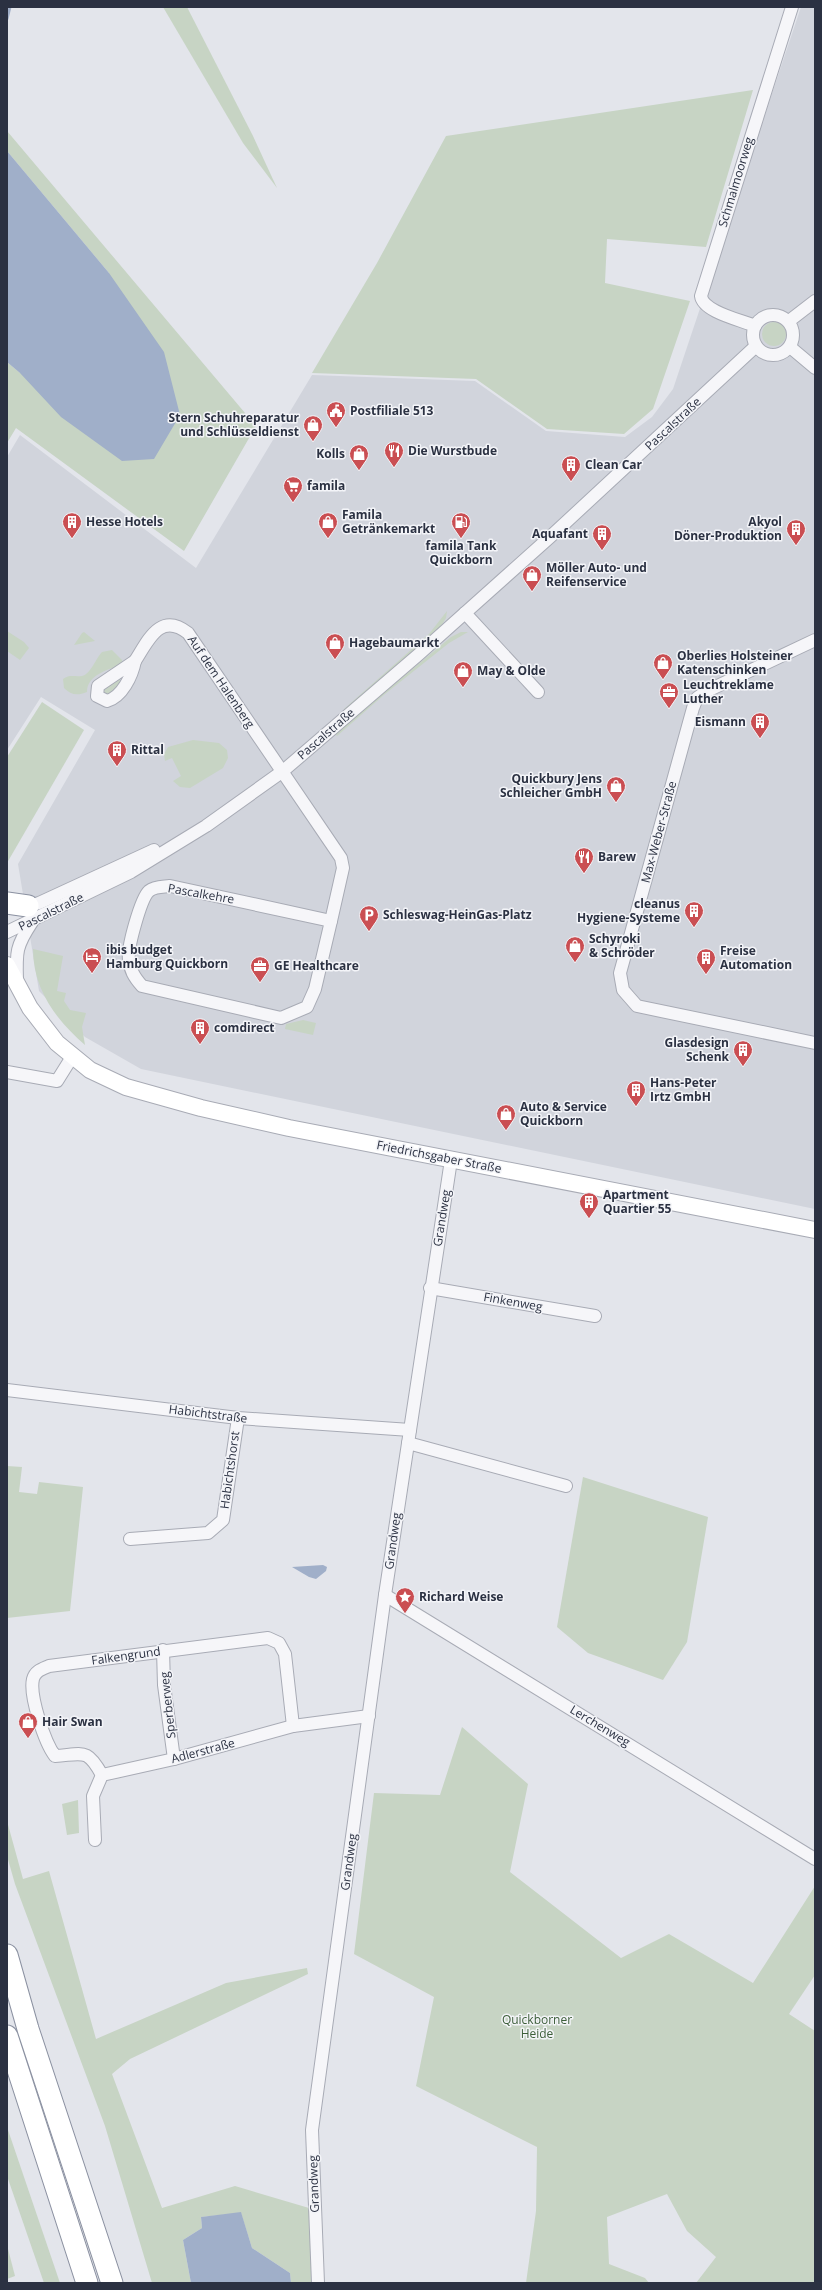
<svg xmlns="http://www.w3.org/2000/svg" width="822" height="2290" viewBox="0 0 822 2290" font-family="'Open Sans',sans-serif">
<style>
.built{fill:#d1d4dc}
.green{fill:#c7d4c4}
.water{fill:#a0afc9}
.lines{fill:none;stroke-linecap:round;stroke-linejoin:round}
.stream{stroke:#a0afc9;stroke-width:3}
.street-casing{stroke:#a8abb5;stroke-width:14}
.secondary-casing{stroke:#a8abb5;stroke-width:18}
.highway-casing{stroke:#8b91a1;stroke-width:23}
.street{stroke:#f6f6f9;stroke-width:12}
.secondary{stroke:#fff;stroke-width:16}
.highway{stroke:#fff;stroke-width:21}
.labels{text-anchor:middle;stroke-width:3;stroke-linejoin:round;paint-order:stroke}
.street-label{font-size:12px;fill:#2b3142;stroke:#f3f4f8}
.poi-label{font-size:12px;font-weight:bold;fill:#2b3142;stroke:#f3f4f8;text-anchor:start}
.park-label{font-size:12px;fill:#3c5e39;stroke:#f3f4f8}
</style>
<rect width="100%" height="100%" fill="#e3e5eb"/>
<path class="built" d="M 801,7 L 815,7 L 815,1209 L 141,1069 L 85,1037 L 39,991 L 18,864 L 95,730 L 41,697 L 7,750 L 7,457 L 20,435 L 196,568 L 312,375 L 475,381 L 546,431 L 625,437 L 652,417 L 673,389 Z"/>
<g class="green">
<path d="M 163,7 L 187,7 L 253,136 L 277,188 L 243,143 Z"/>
<path d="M 753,90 L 706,247 L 607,239 L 605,283 L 690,301 L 653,409 L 624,434 L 547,429 L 476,379 L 312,373 L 377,263 L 446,136 Z"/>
<path d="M 7,131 L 256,426 L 184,551 L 16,428 L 7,443 L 7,362 L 20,373 L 109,273 L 7,151 Z"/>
<circle cx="774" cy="334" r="12"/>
<path d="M 447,611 L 446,618 L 440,628 L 346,712 L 344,709 L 429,634 Z"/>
<path d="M 7,631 L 24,642 L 29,648 L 20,660 L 7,651 Z"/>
<path d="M 84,632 L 95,641 L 74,645 L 82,633 Z"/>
<path d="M 461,632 L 468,632 L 449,643 L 385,694 L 337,736 L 335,733 L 451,637 Z"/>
<path d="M 112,650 L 122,660 L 123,665 C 108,669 87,675 87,692 C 77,696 71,695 64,688 L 63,679 C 70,674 74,677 82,676 C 91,674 96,658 102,652 Z"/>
<path d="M 119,678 L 121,683 L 112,695 L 101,694 L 102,690 Z"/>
<path d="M 42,702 L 84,730 L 7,863 L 7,757 Z"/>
<path d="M 193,740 L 219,743 L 227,750 L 228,758 L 223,768 L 190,788 L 180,787 L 173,781 L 181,776 L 172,758 L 165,761 L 164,754 L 168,747 Z"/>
<path d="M 33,949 L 63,956 L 57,991 L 66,993 L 64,1001 L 70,1010 L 86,1013 L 82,1027 L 85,1045 C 56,1020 33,989 33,949 Z"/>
<path d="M 303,1020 L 316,1023 L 313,1035 L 285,1029 L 286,1024 Z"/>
<path d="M 7,1466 L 22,1467 L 19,1492 L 37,1494 L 39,1482 L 83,1487 L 70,1611 L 7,1618 Z"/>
<path d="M 583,1477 L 708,1517 L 687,1642 L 663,1680 L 588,1653 L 557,1627 Z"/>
<path d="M 462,1727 L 528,1784 L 510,1872 L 621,1958 L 669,1934 L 753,1983 L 815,1886 L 815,1975 L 789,2014 L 815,2031 L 815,2283 L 696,2283 L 716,2257 L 687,2231 L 667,2194 L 607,2217 L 609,2264 L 645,2278 L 649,2283 L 526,2283 L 536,2211 L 537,2147 L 416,2086 L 434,1997 L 354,1954 L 374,1793 L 440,1795 Z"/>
<path d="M 78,1800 L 79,1833 L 67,1835 L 62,1804 Z"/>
<path d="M 7,1821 L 23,1879 L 49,1871 L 96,2039 L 226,1983 L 307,1968 L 308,1974 L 130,2059 L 112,2074 L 162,2208 L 235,2186 L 309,2208 L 312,2283 L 291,2283 L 290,2273 L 252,2248 L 241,2213 L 201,2217 L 202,2228 L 183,2240 L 191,2283 L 152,2283 L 105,2126 L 15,1884 L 7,1856 Z"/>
<path d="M 7,2127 L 60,2283 L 44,2283 L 7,2176 Z"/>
<path d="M 7,2245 L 15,2276 L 7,2279 Z"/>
</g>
<g class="water">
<path d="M 7,151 L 109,273 L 164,352 L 180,415 L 154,459 L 122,461 L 61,417 L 20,373 L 7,362 Z"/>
<path d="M 323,1565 L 327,1567 L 326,1571 L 316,1579 L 309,1577 L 292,1567 Z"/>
<path d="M 241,2212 L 252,2248 L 290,2273 L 291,2283 L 191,2283 L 183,2240 L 202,2228 L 201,2217 Z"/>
</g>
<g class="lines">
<path class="stream" d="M 7,19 L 10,7"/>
<g class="street-casing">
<g id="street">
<circle cx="773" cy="335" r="20"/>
<path d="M 789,321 L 815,301"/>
<path d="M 755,326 C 741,320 703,312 701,296 L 792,7"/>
<path d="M 790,347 L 815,368"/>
<path d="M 465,613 L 538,692"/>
<path d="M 815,640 L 707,691 L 697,698 L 693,708 L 620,973 L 623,990 L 637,1006 L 815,1043"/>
<path d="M 135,661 C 148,641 160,611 188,633 L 341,858 L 343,868 L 331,921"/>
<path d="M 135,661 C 132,676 122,697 107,701 L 97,696 L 98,686 Z"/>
<path d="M 170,886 L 331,921 L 315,989 L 307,1007 L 281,1018 L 142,986 C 134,977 130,970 129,959 C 127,948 141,898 149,891 C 155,886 164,887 170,886 Z"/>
<path d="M 23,908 L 39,903 L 154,850"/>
<path d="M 7,932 L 131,872 L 206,826 L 283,771 L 418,655 L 550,537 L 756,346"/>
<path d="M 17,980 C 16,952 16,946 32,922"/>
<path d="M 7,1072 L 57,1081 L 72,1057"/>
<path d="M 430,1288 L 595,1316"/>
<path d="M 7,1390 L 238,1418 L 410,1430"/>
<path d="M 408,1443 L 566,1486"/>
<path d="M 130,1539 L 208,1533 L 223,1520 L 238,1418"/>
<path d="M 385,1595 L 815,1859"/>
<path d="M 163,1650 L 164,1685 L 174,1759"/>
<path d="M 102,1775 C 87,1748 84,1754 55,1756 C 45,1743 29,1696 33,1679 C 35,1671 42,1669 49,1666 L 268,1638 L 279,1643 L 285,1654 L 293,1726"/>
<path d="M 95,1840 L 93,1796 L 102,1775 L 174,1759 L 293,1726 L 369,1716"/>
<path d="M 318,2283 L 312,2130 L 385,1595 L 451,1160"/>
</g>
</g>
<g class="secondary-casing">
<path id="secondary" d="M 7,965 L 30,1008 L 57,1043 L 90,1070 L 126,1087 L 201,1108 L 289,1128 L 815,1230"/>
</g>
<g class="highway-casing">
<g id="highway">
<path d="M 7,903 L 28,906"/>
<path d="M 7,1955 L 28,2029 L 112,2283"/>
<path d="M 7,2036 L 87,2283"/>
</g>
</g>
<use href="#street" class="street"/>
<use href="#secondary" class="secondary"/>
<use href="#highway" class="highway"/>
</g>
<defs>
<g id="civic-pin" transform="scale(1)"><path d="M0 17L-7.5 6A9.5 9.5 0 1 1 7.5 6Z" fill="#ca4e52" stroke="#f3f4f8"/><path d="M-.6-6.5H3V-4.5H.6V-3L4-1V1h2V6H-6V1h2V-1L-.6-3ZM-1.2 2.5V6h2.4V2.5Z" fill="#fff"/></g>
<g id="shop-pin" transform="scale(1)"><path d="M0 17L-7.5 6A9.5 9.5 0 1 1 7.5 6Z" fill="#ca4e52" stroke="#f3f4f8"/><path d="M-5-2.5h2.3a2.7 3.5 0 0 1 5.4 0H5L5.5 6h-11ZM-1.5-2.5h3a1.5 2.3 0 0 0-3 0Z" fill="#fff"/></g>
<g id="restaurant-pin" transform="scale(1)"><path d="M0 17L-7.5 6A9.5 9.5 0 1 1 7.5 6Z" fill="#ca4e52" stroke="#f3f4f8"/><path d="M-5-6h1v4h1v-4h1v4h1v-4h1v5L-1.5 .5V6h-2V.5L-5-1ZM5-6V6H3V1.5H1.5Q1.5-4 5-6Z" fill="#fff"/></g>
<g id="building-pin" transform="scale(1)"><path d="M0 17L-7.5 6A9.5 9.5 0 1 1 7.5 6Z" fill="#ca4e52" stroke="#f3f4f8"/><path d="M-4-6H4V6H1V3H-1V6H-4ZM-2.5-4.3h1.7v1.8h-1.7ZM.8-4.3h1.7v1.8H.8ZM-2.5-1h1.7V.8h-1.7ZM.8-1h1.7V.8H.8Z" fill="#fff"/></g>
<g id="supermarket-pin" transform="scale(1)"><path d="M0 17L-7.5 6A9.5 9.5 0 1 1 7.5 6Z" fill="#ca4e52" stroke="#f3f4f8"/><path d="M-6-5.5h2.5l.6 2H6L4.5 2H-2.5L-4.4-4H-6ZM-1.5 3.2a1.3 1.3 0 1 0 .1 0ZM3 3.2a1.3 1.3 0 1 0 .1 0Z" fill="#fff"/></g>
<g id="fuel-pin" transform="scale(1)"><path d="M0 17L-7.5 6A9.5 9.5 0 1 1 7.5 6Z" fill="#ca4e52" stroke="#f3f4f8"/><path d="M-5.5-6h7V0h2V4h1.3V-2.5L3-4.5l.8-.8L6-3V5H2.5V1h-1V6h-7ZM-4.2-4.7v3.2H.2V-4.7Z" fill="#fff"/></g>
<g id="office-pin" transform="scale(1)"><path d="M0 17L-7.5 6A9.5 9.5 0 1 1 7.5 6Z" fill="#ca4e52" stroke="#f3f4f8"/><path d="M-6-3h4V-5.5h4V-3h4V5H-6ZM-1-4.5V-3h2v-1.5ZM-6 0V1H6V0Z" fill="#fff"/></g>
<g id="parking-pin" transform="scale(1)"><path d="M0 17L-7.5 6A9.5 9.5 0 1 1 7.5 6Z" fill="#ca4e52" stroke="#f3f4f8"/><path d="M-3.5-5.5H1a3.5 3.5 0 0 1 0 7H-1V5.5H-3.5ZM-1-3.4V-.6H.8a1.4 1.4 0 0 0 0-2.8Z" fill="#fff"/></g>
<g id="hotel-pin" transform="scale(1)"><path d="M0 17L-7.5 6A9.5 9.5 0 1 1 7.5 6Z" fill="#ca4e52" stroke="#f3f4f8"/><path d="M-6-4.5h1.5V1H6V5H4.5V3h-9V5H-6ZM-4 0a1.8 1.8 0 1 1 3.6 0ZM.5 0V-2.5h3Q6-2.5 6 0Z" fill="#fff"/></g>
<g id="sight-pin" transform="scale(1)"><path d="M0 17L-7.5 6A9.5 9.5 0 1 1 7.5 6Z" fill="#ca4e52" stroke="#f3f4f8"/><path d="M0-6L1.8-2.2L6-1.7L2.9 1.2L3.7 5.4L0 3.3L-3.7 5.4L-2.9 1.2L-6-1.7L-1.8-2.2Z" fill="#fff"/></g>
</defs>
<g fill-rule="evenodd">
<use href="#civic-pin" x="336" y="411"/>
<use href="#shop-pin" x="313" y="425"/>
<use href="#restaurant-pin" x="394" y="451"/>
<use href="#shop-pin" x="359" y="454"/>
<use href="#building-pin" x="571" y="465"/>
<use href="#supermarket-pin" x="293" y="486"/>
<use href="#building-pin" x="72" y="522"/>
<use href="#shop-pin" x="328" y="522"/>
<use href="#fuel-pin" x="461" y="522"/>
<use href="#building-pin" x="796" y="529"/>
<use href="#building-pin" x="602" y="534"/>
<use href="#shop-pin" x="532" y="575"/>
<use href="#shop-pin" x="335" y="643"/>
<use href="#shop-pin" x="663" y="663"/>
<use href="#shop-pin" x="463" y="671"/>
<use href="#office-pin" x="669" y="692"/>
<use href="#building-pin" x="760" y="722"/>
<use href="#building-pin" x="117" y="750"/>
<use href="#shop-pin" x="616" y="786"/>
<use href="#restaurant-pin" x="584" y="857"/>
<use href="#building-pin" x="694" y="911"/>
<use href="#parking-pin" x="369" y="915"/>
<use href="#shop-pin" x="575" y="946"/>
<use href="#hotel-pin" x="92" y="957"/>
<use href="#building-pin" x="706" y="958"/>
<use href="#office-pin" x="260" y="966"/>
<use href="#building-pin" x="200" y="1028"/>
<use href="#building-pin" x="743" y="1050"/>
<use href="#building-pin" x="636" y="1090"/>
<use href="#shop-pin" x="506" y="1114"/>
<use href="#building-pin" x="589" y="1202"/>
<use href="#sight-pin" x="405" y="1597"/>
<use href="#shop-pin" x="28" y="1722"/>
</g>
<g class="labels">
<g class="street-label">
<text transform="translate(736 182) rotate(-73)" y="4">Schmalmoorweg</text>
<text transform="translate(673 424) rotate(-43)" y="4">Pascalstraße</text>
<text transform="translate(221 682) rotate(56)" y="4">Auf dem Halenberg</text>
<text transform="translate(326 734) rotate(-41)" y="4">Pascalstraße</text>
<text transform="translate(659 832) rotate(-75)" y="4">Max-Weber-Straße</text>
<text transform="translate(201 894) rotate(10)" y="4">Pascalkehre</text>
<text transform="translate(51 912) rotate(-26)" y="4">Pascalstraße</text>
<text transform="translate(439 1157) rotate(11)" y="4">Friedrichsgaber Straße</text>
<text transform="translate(442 1218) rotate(-81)" y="4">Grandweg</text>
<text transform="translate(513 1302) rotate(10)" y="4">Finkenweg</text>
<text transform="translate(208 1414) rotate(7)" y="4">Habichtstraße</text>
<text transform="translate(230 1470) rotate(-82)" y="4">Habichtshorst</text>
<text transform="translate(393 1541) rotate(-82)" y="4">Grandweg</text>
<text transform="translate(126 1656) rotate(-8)" y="4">Falkengrund</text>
<text transform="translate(168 1705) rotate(-96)" y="4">Sperberweg</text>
<text transform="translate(600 1726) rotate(31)" y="4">Lerchenweg</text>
<text transform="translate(203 1751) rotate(-15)" y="4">Adlerstraße</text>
<text transform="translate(349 1862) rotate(-82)" y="4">Grandweg</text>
<text transform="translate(314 2184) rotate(-92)" y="4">Grandweg</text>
</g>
<g class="poi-label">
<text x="350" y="415">Postfiliale 513</text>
<text x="299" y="422" text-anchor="end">Stern Schuhreparatur<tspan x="299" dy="14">und Schlüsseldienst</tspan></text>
<text x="408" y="455">Die Wurstbude</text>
<text x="345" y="458" text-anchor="end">Kolls</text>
<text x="585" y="469">Clean Car</text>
<text x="307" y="490">famila</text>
<text x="342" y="519">Famila<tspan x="342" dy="14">Getränkemarkt</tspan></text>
<text x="86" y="526">Hesse Hotels</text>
<text x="782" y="526" text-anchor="end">Akyol<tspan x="782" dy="14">Döner-Produktion</tspan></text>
<text x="588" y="538" text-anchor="end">Aquafant</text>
<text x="461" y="550" text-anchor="middle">famila Tank<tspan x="461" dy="14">Quickborn</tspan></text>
<text x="546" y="572">Möller Auto- und<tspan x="546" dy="14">Reifenservice</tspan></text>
<text x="349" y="647">Hagebaumarkt</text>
<text x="677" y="660">Oberlies Holsteiner<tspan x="677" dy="14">Katenschinken</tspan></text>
<text x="477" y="675">May &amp; Olde</text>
<text x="683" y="689">Leuchtreklame<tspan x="683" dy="14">Luther</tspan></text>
<text x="746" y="726" text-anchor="end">Eismann</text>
<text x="131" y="754">Rittal</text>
<text x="602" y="783" text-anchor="end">Quickbury Jens<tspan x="602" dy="14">Schleicher GmbH</tspan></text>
<text x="598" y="861">Barew</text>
<text x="680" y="908" text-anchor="end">cleanus<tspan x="680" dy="14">Hygiene-Systeme</tspan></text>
<text x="383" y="919">Schleswag-HeinGas-Platz</text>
<text x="589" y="943">Schyroki<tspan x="589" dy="14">&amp; Schröder</tspan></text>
<text x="106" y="954">ibis budget<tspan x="106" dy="14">Hamburg Quickborn</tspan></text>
<text x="720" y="955">Freise<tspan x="720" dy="14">Automation</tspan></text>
<text x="274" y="970">GE Healthcare</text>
<text x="214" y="1032">comdirect</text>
<text x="729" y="1047" text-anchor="end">Glasdesign<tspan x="729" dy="14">Schenk</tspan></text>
<text x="650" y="1087">Hans-Peter<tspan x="650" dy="14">Irtz GmbH</tspan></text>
<text x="520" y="1111">Auto &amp; Service<tspan x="520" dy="14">Quickborn</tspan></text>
<text x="603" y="1199">Apartment<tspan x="603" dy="14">Quartier 55</tspan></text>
<text x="419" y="1601">Richard Weise</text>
<text x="42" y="1726">Hair Swan</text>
</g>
<g class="park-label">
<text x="537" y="2024">Quickborner<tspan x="537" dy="14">Heide</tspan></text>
</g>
</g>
<rect width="822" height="2290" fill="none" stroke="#2b3142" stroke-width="16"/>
</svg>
